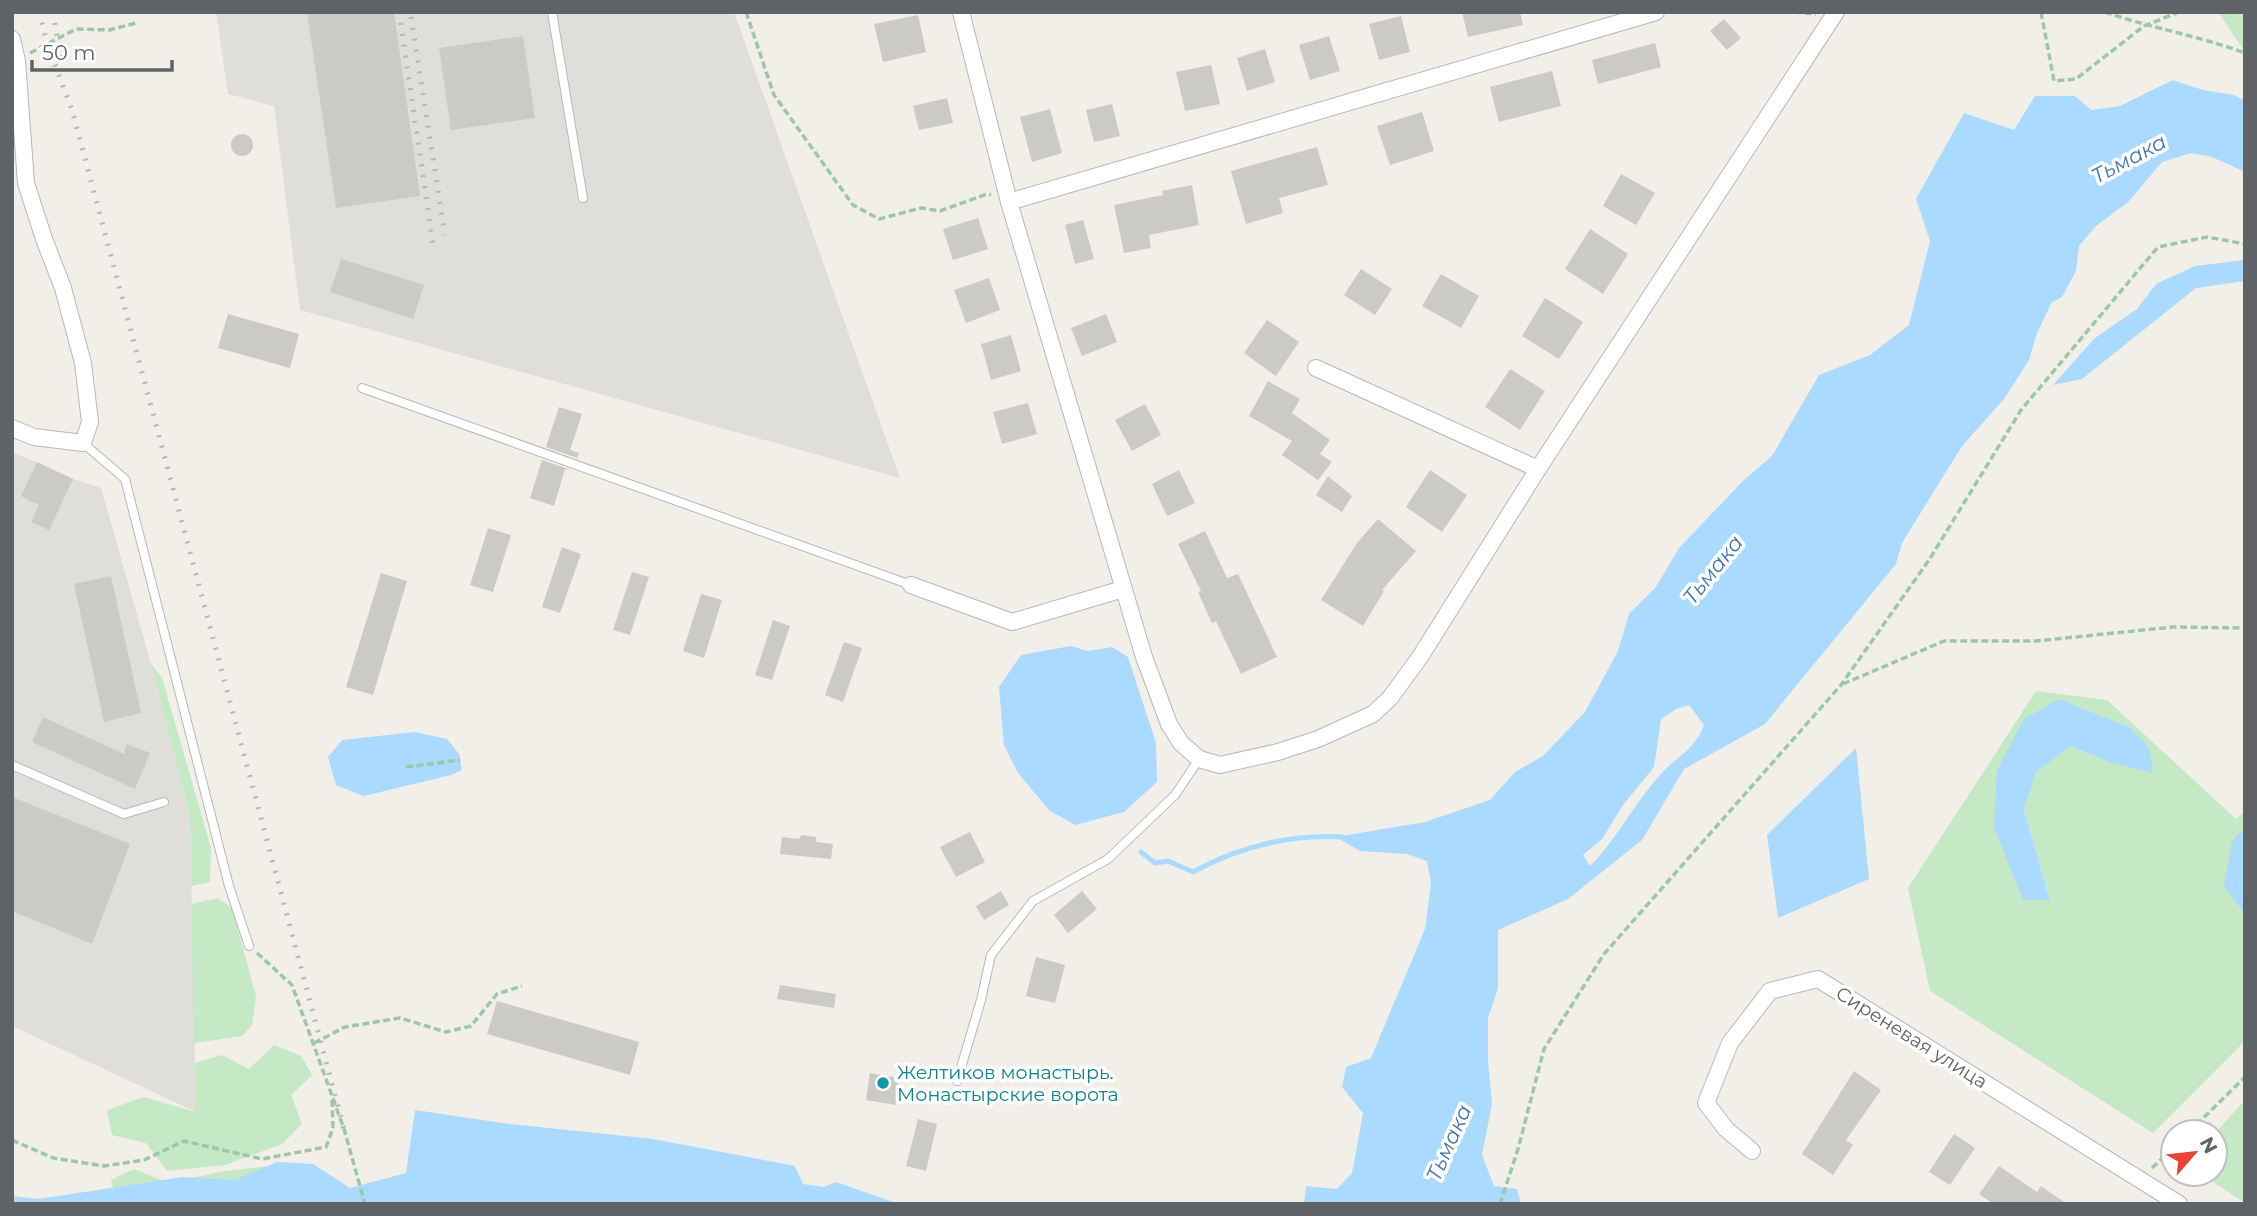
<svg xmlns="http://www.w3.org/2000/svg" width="2257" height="1216" viewBox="0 0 2257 1216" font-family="Montserrat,sans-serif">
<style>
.industrial{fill:#e0deda}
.green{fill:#c5e8c5;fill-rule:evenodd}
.water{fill:#aadaff;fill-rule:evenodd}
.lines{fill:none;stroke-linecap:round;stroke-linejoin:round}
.stream{stroke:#aadaff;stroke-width:5}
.building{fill:#cccac5}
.service-casing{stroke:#b5b8bc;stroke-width:10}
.minor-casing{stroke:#b5b8bc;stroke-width:18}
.path{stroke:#9cc7a9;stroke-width:3.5;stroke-dasharray:7 3.5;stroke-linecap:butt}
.service{stroke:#fff;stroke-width:8}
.minor{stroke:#fff;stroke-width:16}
.rail{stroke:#b6b7b8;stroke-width:5;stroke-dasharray:2 9;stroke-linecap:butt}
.culture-dot{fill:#0f9aa8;stroke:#fff;stroke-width:2.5}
.labels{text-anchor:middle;stroke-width:7;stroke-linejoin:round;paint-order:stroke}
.street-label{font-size:19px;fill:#5f6368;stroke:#fff}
.culture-label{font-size:19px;fill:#0d838f;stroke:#fff;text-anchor:start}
.water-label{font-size:21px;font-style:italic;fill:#4174aa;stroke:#fff}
</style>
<rect width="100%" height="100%" fill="#f1efe8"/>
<g class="industrial">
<path d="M 216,12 L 734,12 L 900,478 L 300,310 L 274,106 L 228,94 Z"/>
<path d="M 12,452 L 73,479 L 101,488 L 151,664 L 190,816 L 196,1112 L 12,1026 Z"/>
</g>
<g class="green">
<path d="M 2218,12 L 2245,12 L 2245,52 Z"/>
<path d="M 151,664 L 162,678 L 211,848 L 210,882 L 191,886 L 190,816 Z"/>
<path d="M 2036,691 L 2107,700 L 2236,819 L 2245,811 L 2245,827 L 2232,841 L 2245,904 L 2245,1041 L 2153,1133 L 1930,991 L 1908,888 ZM 2059,699 L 2129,727 L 2109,762 L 2071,746 L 2036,772 L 2024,810 L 2050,899 L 1997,770 Z"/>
<path d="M 218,898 L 232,908 L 256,996 L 252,1025 L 242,1036 L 194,1043 L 191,904 Z"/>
<path d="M 274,1045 L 301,1056 L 312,1075 L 291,1095 L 302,1124 L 282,1144 L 225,1165 L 167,1171 L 146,1143 L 112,1135 L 107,1110 L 144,1097 L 195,1112 L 195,1063 L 222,1055 L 249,1069 Z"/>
<path d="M 2245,1100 L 2245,1203 L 2201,1174 L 2215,1174 L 2215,1133 Z"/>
<path d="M 295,1163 L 297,1179 L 116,1199 L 111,1180 L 134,1169 L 169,1183 L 219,1172 Z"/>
</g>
<g class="water">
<path d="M 2173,80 L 2203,90 L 2234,95 L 2245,101 L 2245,172 L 2212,157 L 2191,153 L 2162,162 L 2128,202 L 2095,227 L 2079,246 L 2076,271 L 2062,297 L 2052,302 L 2037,333 L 2029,360 L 2004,399 L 1962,446 L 1902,543 L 1896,564 L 1765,724 L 1684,769 L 1642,840 L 1568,899 L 1498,930 L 1498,988 L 1488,1018 L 1488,1060 L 1492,1104 L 1482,1155 L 1494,1186 L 1517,1189 L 1521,1204 L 1304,1204 L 1306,1186 L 1337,1189 L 1352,1173 L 1363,1113 L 1342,1087 L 1346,1067 L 1371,1058 L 1425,929 L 1431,883 L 1427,861 L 1407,854 L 1360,851 L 1336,837 L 1425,822 L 1490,800 L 1515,772 L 1543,756 L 1585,712 L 1618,651 L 1629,614 L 1656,587 L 1679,548 L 1743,481 L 1772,456 L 1819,375 L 1870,355 L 1909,325 L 1930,241 L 1916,199 L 1964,113 L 2014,130 L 2035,96 L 2075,96 L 2091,110 L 2120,106 ZM 1689,705 L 1704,725 C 1693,752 1679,754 1661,774 C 1635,802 1618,838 1590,866 L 1583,855 L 1602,839 L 1623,805 L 1654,767 L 1661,719 L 1676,709 Z"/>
<path d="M 2245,260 L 2245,281 L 2196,288 L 2082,379 L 2053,385 L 2095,338 L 2137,309 L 2156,284 L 2195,266 Z"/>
<path d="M 1071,646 L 1088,651 L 1112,647 L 1128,657 L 1156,743 L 1157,782 L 1124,812 L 1075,825 L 1049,810 L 1018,773 L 1004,745 L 999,687 L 1021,655 Z"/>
<path d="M 2059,699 L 2129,727 L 2149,748 L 2153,773 L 2109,762 L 2071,746 L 2036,772 L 2024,810 L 2050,900 L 2023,900 L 1994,827 L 1997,770 L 2024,719 Z"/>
<path d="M 415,732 L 447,739 L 459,754 L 462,770 L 451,775 L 364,796 L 336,785 L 328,757 L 342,740 Z"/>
<path d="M 1856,748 L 1869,879 L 1778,918 L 1767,835 Z"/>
<path d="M 2245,827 L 2245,914 L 2224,886 L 2232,841 Z"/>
<path d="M 415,1110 L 502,1123 L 653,1139 L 795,1166 L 803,1184 L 824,1187 L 836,1182 L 899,1204 L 12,1204 L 12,1196 L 38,1199 L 183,1177 L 235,1180 L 277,1162 L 313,1164 L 350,1188 L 406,1173 Z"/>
</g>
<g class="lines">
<path class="stream" d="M 1141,852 L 1155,863 L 1168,861 L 1193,872 C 1239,847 1289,834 1343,837"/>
</g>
<g class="building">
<path d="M 307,12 L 394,12 L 420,196 L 336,208 Z"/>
<path d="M 1462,12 L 1520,12 L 1523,25 L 1468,37 Z"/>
<path d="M 918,15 L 926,52 L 883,62 L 874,24 Z"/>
<path d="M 1401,16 L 1410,52 L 1379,60 L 1369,24 Z"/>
<path d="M 1724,19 L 1741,38 L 1727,50 L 1710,31 Z"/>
<path d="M 523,36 L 535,118 L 451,130 L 439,48 Z"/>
<path d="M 1329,36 L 1340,71 L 1310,80 L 1299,45 Z"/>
<path d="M 1655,43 L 1661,67 L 1598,84 L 1592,60 Z"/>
<path d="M 1265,49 L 1275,82 L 1247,91 L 1237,58 Z"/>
<path d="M 1211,65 L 1220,104 L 1185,111 L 1176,72 Z"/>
<path d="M 1552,71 L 1561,106 L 1499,122 L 1490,87 Z"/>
<path d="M 947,98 L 953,123 L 919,130 L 913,106 Z"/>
<path d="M 1112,104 L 1120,136 L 1094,142 L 1086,110 Z"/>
<path d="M 1050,109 L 1062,153 L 1032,162 L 1020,117 Z"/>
<path d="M 1422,112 L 1434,151 L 1390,165 L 1377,126 Z"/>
<circle cx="242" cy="145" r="11"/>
<path d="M 1317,147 L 1328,185 L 1279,198 L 1283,213 L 1246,224 L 1231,171 Z"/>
<path d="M 1621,174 L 1655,193 L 1636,225 L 1603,206 Z"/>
<path d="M 1192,185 L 1199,225 L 1149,235 L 1151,248 L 1124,253 L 1114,205 L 1163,195 L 1162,191 Z"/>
<path d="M 978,218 L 988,249 L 953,260 L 943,229 Z"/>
<path d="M 1083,220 L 1094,259 L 1075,264 L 1065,225 Z"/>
<path d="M 1590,229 L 1628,254 L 1603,294 L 1565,269 Z"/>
<path d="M 341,259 L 424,285 L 413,319 L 330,292 Z"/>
<path d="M 1361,269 L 1392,289 L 1375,315 L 1344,295 Z"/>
<path d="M 1441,274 L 1479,296 L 1461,328 L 1422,306 Z"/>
<path d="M 989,278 L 1000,310 L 966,323 L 954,290 Z"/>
<path d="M 1545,298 L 1583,322 L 1559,359 L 1522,336 Z"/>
<path d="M 228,314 L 299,334 L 290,368 L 218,348 Z"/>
<path d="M 1106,314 L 1117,342 L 1082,356 L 1071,328 Z"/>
<path d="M 1267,320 L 1299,342 L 1276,376 L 1244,353 Z"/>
<path d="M 1011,335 L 1021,371 L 991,380 L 981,344 Z"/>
<path d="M 1510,369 L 1545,391 L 1520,430 L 1485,407 Z"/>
<path d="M 1268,381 L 1300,399 L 1292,413 L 1330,440 L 1320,454 L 1332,462 L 1318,480 L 1282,455 L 1292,441 L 1249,416 Z"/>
<path d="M 1028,403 L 1037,434 L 1002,444 L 993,412 Z"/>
<path d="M 1145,404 L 1161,435 L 1132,451 L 1115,420 Z"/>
<path d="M 559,407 L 582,414 L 570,450 L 579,453 L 577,458 L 546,447 Z"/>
<path d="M 542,460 L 574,471 L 565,469 L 554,506 L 530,498 Z"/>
<path d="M 37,462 L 73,479 L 49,530 L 31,522 L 39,505 L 21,496 Z"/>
<path d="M 1179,470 L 1195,503 L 1167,516 L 1152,484 Z"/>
<path d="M 1430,470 L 1467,495 L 1442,532 L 1406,507 Z"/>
<path d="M 1328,476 L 1352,496 L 1342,512 L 1316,495 Z"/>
<path d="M 1378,519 L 1416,551 L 1382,590 L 1384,591 L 1363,626 L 1321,600 L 1357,543 Z"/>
<path d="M 488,528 L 511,535 L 493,592 L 470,585 Z"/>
<path d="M 1205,531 L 1227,578 L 1238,574 L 1277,657 L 1241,674 L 1216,621 L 1212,623 L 1198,592 L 1201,591 L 1178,544 Z"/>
<path d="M 562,547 L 581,554 L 560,613 L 542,607 Z"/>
<path d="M 632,572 L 649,577 L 630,635 L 613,630 Z"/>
<path d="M 381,573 L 407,581 L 373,695 L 346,687 Z"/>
<path d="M 111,576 L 141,713 L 104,722 L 74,584 Z"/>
<path d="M 701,594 L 722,600 L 704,658 L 683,651 Z"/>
<path d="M 773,620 L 790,626 L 772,680 L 755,675 Z"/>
<path d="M 844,642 L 862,648 L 843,702 L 825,695 Z"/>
<path d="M 43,717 L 124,754 L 127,744 L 150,753 L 135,789 L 32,742 Z"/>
<path d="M 12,797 L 130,844 L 92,944 L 12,911 Z"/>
<path d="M 970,832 L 985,862 L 956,877 L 940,847 Z"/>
<path d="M 802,835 L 816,837 L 816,842 L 833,844 L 831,859 L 780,854 L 782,837 L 799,839 Z"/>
<path d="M 1001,891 L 1009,905 L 984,920 L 976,906 Z"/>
<path d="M 1082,891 L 1097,909 L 1068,933 L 1054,915 Z"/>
<path d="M 1036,957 L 1065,965 L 1055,1003 L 1026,996 Z"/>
<path d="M 780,985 L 836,994 L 834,1008 L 777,999 Z"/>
<path d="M 497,1001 L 639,1042 L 630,1075 L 487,1034 Z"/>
<path d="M 1854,1071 L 1881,1090 L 1846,1140 L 1853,1145 L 1833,1175 L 1802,1154 Z"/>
<path d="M 870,1073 L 899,1078 L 896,1105 L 866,1100 Z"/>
<path d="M 918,1119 L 937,1124 L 926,1171 L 906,1166 Z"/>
<path d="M 1954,1134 L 1975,1148 L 1950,1185 L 1929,1172 Z"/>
<path d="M 1999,1166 L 2037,1192 L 2041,1186 L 2067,1204 L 1993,1204 L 1979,1194 Z"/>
</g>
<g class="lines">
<g class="service-casing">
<g id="service">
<path d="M 552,12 L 583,198"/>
<path d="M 362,388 L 911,585"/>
<path d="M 83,443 L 125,479 L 229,886 L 249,946"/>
<path d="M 12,765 L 124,814 L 164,802"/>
<path d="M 957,1081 L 981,1000 L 991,955 L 1033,901 L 1108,859 L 1175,795 L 1199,759"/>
</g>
</g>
<g class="minor-casing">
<g id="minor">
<path d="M 961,12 L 1009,202 L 1144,657 L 1169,724 L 1181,743 L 1199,759 L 1220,765 L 1278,752 L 1318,739 L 1373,714 L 1390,698 L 1420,657 L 1538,469 L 1836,12"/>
<path d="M 12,39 L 17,61 L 26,183 L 44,239 L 63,288 L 83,363 L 90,422 L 83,443 L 34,437 L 12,428"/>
<path d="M 1009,202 L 1656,12"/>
<path d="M 1316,368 L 1538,469"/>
<path d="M 911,585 L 1012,622 L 1123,589"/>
<path d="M 1752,1151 L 1726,1129 L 1706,1103 L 1730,1043 L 1770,991 L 1818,979 L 2179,1204"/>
</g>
</g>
<g class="path">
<path d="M 746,12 L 774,95 L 853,205 L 879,219 L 921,208 L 940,211 L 987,194 L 991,195"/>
<path d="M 1794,12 L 1816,14"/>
<path d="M 2041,12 L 2054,81 L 2076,79 L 2144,26 L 2179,12"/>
<path d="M 2105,12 C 2151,28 2199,36 2245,53"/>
<path d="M 30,53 L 76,29 L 109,30 L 136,23"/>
<path d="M 1843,684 L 1944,641 L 2036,641 L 2173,627 L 2245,628"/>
<path d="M 406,767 L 460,760"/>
<path d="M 257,953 L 292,985 L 344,1129 L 365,1204"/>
<path d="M 314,1043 L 345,1027 L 400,1018 L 446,1032 L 471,1026 L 497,994 L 522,986"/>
<path d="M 2189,1132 L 2245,1077"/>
<path d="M 12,1140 L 53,1158 L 104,1166 L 144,1160 L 184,1141 L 262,1159 L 326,1147 L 333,1128 L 332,1098"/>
<path d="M 2152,1168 L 2173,1148"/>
<path d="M 1500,1204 L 1518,1149 L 1544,1049 L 1604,954 L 1841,685 L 1929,560 L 2021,410 L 2158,247 L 2207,237 L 2245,244"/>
</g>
<use href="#service" class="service"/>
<use href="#minor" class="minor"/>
<g class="rail">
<path d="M 39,12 L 47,43 L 72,110 L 344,1129"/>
<path d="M 53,12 L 61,60"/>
<path d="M 399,12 L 433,244"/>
<path d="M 411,17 L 445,235"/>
</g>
</g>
<circle class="culture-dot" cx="883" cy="1083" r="7"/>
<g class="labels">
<g class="street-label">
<text transform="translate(1912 1037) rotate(32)" y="7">Сиреневая улица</text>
</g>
<g class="culture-label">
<text x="897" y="1079">Желтиков монастырь.<tspan x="897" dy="22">Монастырские ворота</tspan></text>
</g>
<g class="water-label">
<text transform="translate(2129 159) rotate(-28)" y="7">Тьмака</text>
<text transform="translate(1713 570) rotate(-51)" y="7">Тьмака</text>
<text transform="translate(1449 1143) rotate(-66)" y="7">Тьмака</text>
</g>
</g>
<rect width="2257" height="1216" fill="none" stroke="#5f6368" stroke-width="28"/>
<g transform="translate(2194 1153) rotate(62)"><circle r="33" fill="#ffffff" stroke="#bfc1c3" stroke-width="2"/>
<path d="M0-5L12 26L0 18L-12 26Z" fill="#ea4335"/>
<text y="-10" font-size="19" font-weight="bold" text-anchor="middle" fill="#5f6368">N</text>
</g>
<path d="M32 60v10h140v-10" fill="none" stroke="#5f6368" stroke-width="3.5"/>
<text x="42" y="60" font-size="21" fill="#5f6368" stroke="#ffffff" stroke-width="5" paint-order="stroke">50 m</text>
</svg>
